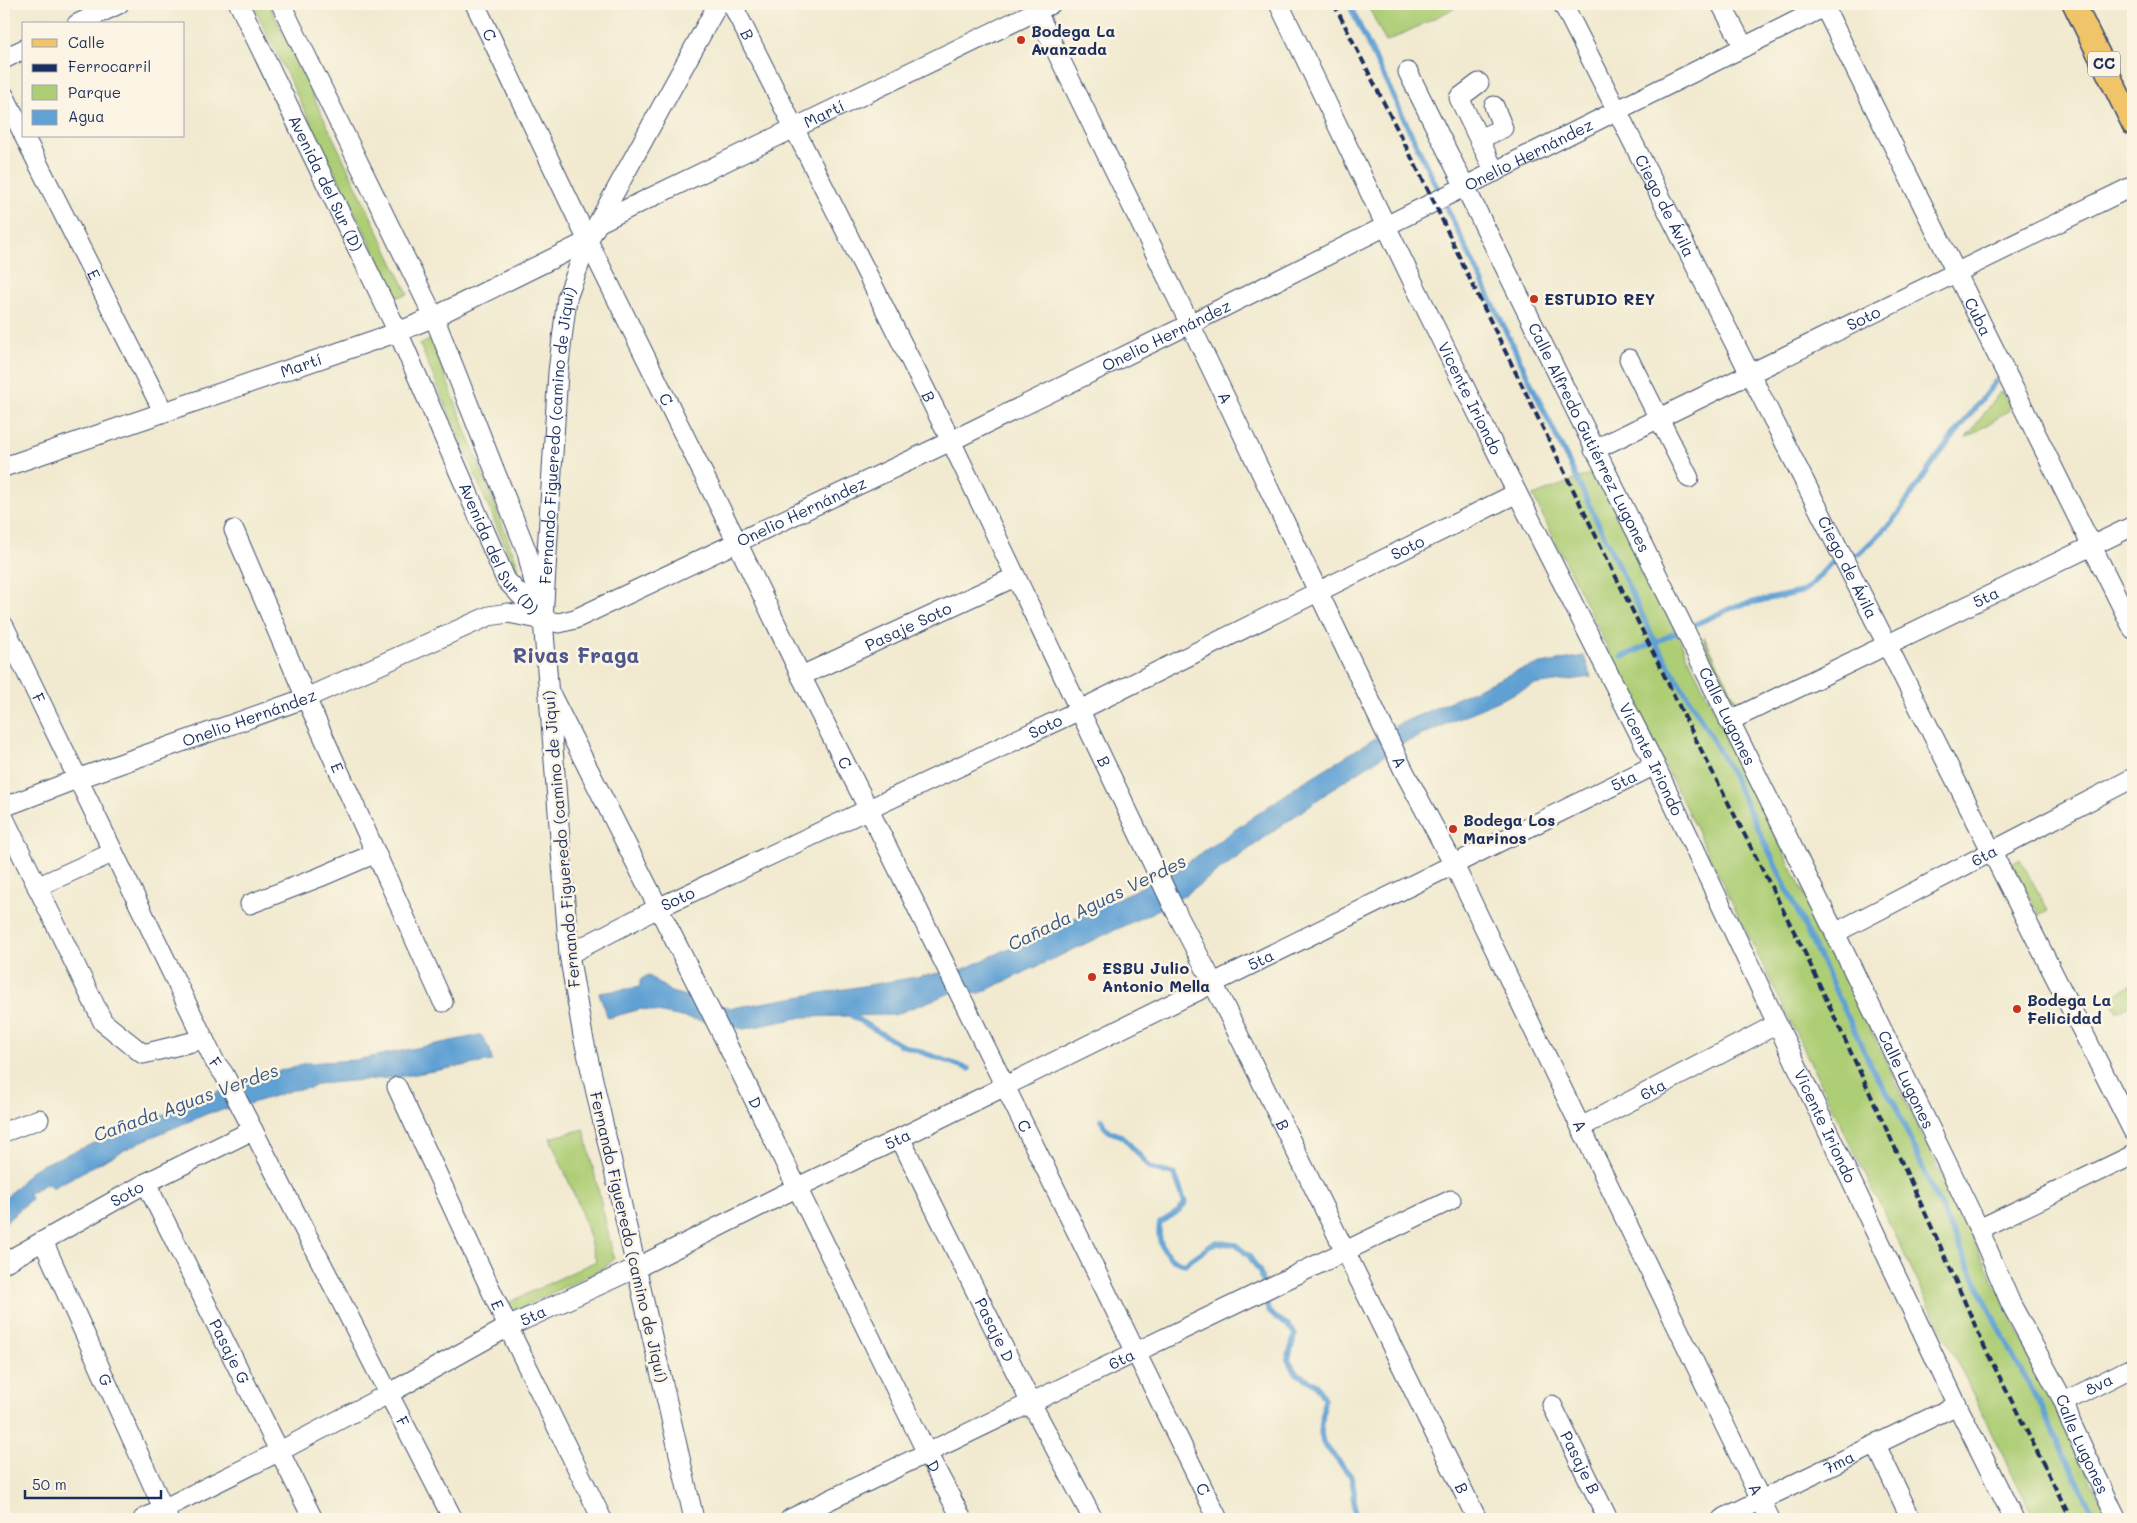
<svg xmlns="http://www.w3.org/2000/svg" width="2137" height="1523" viewBox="0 0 2137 1523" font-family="Mali,sans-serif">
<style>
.green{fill:#aece76;stroke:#647e6a}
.water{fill:#61a1d4;stroke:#3e6899}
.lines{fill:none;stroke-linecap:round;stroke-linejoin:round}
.stream{stroke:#61a1d4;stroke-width:5.5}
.minor-casing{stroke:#3b4b6f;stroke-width:21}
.major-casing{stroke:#3b4b6f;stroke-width:25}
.minor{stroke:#fff;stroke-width:19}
.major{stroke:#f0c469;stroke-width:22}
.rail{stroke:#1b2f5e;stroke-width:4;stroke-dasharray:8 4;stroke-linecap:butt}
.poi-dot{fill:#c8321e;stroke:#fcf5e5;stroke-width:2}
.labels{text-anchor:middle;stroke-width:5;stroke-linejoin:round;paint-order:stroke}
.shield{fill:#fcf5e5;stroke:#5e6a86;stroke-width:1}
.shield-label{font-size:15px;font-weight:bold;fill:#1b2f5e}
.poi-label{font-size:16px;font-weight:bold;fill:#1b2f5e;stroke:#fcf5e5;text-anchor:start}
.street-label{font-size:16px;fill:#1b2f5e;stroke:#fcf5e5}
.water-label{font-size:18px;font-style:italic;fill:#345787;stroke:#fcf5e5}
.district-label{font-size:21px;font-weight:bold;fill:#4f588d;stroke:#fcf5e5}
</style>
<rect width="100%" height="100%" fill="#fcf5e5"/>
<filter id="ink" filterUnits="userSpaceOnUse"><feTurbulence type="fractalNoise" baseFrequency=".02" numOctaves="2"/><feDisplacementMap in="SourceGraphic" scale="10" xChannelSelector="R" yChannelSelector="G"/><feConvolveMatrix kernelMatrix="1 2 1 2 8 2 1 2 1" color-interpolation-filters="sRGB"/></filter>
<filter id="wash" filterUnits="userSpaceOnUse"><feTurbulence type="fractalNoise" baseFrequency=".0096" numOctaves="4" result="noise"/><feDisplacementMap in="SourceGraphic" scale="20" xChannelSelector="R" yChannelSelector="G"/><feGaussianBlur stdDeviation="1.12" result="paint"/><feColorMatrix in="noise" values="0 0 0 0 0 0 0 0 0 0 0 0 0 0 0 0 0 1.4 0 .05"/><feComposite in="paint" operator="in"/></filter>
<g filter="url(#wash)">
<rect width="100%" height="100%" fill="#f1ead0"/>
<g class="green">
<path d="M 252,4 L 269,4 L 408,294 L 397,297 Z"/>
<path d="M 1367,4 L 1463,4 L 1386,42 Z"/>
<path d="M 431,339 L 519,568 L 516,572 L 420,345 Z"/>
<path d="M 2001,391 L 2009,404 L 2009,411 L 1966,438 Z"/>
<path d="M 1597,471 L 2110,1519 L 2034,1519 L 1533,496 Z"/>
<path d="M 1704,637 L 1739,706 L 1740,710 L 1736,707 L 1704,642 Z"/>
<path d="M 2020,859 L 2048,910 L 2039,915 L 2012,864 Z"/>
<path d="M 2133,984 L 2133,1003 L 2117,1012 L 2109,998 Z"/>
<path d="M 584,1129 L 614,1258 L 607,1266 L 517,1310 L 513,1310 L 508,1303 L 596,1261 L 580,1208 L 550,1138 Z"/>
</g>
<g class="water">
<path d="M 1584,656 L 1591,677 L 1533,685 L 1402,744 L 1338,785 L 1185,895 L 1164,907 L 978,994 L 965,991 L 953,992 L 894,1015 L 803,1017 L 744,1029 L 641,1009 L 608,1018 L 599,993 L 640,987 L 640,980 L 648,975 L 671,992 L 732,1008 L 964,969 L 1174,872 L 1302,783 L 1395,726 L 1517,671 L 1536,665 Z"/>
<path d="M 481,1035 L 490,1050 L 492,1061 L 398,1077 L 317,1084 L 311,1088 L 293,1090 L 252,1103 L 209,1113 L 140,1142 L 52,1188 L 48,1183 L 29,1193 L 31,1199 L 4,1224 L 4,1200 L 31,1171 L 39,1166 L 240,1083 L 306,1063 L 356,1060 Z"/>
</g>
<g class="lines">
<g class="stream">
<path d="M 1349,4 L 1656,644 L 1704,724 L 1732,774 L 1877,1078 L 1894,1102 L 1931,1187 L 1997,1325 L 2042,1409 L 2074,1476 L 2097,1519"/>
<path d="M 1622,657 L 1736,606 L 1801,592 L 1810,586 L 1830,564 L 1860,553 L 1893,521 L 1935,460 L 1995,382"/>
<path d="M 852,1016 L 899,1044 L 969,1069"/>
<path d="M 1101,1119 L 1104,1126 L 1110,1132 L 1122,1136 L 1151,1168 L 1175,1175 L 1185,1203 L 1179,1211 L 1160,1223 C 1156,1242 1166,1261 1185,1264 L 1216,1242 L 1236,1245 L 1249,1256 L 1260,1272 L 1268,1310 L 1276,1318 L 1288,1325 L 1295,1334 L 1288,1360 L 1296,1373 L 1316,1384 L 1324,1399 L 1321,1433 L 1323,1443 L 1351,1476 L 1354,1491 L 1354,1519"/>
</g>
</g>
</g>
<g filter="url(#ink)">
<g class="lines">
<g class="minor-casing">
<g id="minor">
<path id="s1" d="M 239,4 L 398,332 L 506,580 L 543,619"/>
<path d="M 281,4 L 434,317 L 527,552 L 537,596"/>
<path id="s2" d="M 475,4 L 588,241 L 737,542 L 801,676 L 868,808 L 1218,1519"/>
<path id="s3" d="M 732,4 L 951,441 L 1174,908 L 1213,983 L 1477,1519"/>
<path id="s4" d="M 1033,4 L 1190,324 L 1404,771 L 1454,865 L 1770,1519"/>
<path id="s5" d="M 1279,4 L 1428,313 L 1517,493 L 1655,765 L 1957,1405 L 2014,1519"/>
<path id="s6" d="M 1563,4 L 2133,1131"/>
<path d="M 1721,4 L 1744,47"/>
<path id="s7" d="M 1823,4 L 2133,629"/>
<path d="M 77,24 L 119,4"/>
<path d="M 4,59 L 24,49"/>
<path id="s8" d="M 1408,72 L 1835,933 L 1979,1229 L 2011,1304 L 2064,1402 L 2071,1423 L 2117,1519"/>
<path d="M 1479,83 L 1459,98 L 1495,172"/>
<path d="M 4,95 L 24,135"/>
<path id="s9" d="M 24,136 L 163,411"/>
<path d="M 1479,139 L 1503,128 L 1494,106"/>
<path id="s10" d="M 598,223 L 1051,4"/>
<path d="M 1629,359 L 1689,478"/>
<path id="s11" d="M 1594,450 L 2133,186"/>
<path id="s12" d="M 4,467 L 398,332 L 434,317 L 588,241"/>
<path id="s13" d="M 234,530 L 306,698 L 443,1002"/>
<path id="s14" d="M 4,626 L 215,1062 L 224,1074 L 253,1130 L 453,1519"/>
<path id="s15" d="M 801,676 L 1015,577"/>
<path id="s16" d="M 551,695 L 718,1026 L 927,1453 L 962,1519"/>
<path id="s17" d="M 1729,721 L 2133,526"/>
<path id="s18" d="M 4,807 L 77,779 L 306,698 L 489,616 L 508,613 L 559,623 L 575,619 L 951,441 L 1190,324 L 1830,4"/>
<path d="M 4,818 L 103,1022 L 143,1054 L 204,1039"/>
<path d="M 37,887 L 112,853"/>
<path d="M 250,904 L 320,877 L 376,853"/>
<path id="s19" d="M 1835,933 L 2133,778"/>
<path id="s20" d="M 569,954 L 658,908 L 1080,710 L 1517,493"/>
<path id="s21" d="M 397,1087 L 508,1327 L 602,1519"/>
<path id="s22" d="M 1581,1127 L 1777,1024"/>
<path d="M 4,1132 L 39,1119"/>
<path id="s23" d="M 900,1138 L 1031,1403 L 1093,1519"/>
<path id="s24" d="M 146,1183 L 313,1519"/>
<path d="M 1979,1229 L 2133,1155"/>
<path id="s25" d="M 43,1241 L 168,1519"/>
<path id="s26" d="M 4,1263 L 146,1183 L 253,1130"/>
<path id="s27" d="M 2064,1402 L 2133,1367"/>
<path id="s28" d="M 1552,1405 L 1608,1519"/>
<path d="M 1876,1445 L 1911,1519"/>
<path id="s29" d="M 143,1519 L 278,1452 L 388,1394 L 508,1327 L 636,1268 L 796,1188 L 900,1138 L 1655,765"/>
<path id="s30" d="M 694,1519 L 583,1036 L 569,954 L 543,619 L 558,372 L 567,298 L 588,241 L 718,4"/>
<path id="s31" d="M 790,1519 L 1451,1200"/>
<path id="s32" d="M 1722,1519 L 1957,1405"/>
</g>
</g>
<g class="major-casing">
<path id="major" d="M 2074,4 L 2133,124"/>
</g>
<use href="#minor" class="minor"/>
<use href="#major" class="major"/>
<path class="rail" d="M 1334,4 L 1434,202 L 1463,265 L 1691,730 L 1804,951 L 1939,1243 L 1984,1346 L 2071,1519"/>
</g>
</g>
<g class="poi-dot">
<circle cx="1021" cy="40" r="5"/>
<circle cx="1534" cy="299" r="5"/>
<circle cx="1453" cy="829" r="5"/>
<circle cx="1092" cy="977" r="5"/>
<circle cx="2017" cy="1009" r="5"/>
</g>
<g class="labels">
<rect class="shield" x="2088" y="51.5" width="32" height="25" rx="4"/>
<g class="shield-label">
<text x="2104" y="69">CC</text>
</g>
<g class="poi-label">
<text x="1031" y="37">Bodega La<tspan x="1031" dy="18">Avanzada</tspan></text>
<text x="1544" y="305">ESTUDIO REY</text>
<text x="1463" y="826">Bodega Los<tspan x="1463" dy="18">Marinos</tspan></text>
<text x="1102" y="974">ESBU Julio<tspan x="1102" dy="18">Antonio Mella</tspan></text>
<text x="2027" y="1006">Bodega La<tspan x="2027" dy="18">Felicidad</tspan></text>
</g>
<g class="street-label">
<text dy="6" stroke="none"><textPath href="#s2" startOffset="34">C</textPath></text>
<text dy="6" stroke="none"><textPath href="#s3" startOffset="34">B</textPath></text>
<text dy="6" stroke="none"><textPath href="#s10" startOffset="251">Martí</textPath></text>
<text dy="6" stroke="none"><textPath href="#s18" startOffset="1670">Onelio Hernández</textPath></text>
<text dy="6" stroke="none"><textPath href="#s1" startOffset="199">Avenida del Sur (D)</textPath></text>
<text dy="6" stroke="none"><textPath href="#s6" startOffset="226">Ciego de Ávila</textPath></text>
<text dy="6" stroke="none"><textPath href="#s9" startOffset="155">E</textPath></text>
<text dy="6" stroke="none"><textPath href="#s7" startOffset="349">Cuba</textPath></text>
<text dy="6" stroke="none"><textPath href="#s11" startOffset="300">Soto</textPath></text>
<text dy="6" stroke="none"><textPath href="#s18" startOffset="1265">Onelio Hernández</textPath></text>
<text dy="6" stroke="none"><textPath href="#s12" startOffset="314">Martí</textPath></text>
<text dy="6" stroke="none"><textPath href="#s3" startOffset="439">B</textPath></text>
<text dy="6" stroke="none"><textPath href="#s4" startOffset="438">A</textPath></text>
<text dy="6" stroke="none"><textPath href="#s5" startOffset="438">Vicente Iriondo</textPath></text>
<text dy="6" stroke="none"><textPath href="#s2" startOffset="439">C</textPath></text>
<text dy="6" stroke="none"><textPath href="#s30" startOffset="1099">Fernando Figueredo (camino de Jiquí)</textPath></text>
<text dy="6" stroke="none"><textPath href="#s8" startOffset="408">Calle Alfredo Gutiérrez Lugones</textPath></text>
<text dy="6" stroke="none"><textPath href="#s18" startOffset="860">Onelio Hernández</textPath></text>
<text dy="6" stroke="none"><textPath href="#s1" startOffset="604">Avenida del Sur (D)</textPath></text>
<text dy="6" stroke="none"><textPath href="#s20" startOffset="932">Soto</textPath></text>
<text dy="6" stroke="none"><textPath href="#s6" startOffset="631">Ciego de Ávila</textPath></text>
<text dy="6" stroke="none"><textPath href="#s17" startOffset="285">5ta</textPath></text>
<text dy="6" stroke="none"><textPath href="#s15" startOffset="118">Pasaje Soto</textPath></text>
<text dy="6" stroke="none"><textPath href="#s14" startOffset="80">F</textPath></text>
<text dy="6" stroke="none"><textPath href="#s8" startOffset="719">Calle Lugones</textPath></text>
<text dy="6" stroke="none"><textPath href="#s18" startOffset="261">Onelio Hernández</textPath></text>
<text dy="6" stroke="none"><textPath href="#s20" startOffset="528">Soto</textPath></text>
<text dy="6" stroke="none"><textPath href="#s5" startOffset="842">Vicente Iriondo</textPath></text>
<text dy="6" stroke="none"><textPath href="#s3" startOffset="844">B</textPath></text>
<text dy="6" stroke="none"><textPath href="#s4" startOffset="842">A</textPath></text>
<text dy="6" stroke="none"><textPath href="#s2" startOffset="844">C</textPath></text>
<text dy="6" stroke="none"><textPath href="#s13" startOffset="259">E</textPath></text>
<text dy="6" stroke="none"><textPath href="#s29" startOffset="1655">5ta</textPath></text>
<text transform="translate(561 839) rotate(-95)" y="6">Fernando Figueredo (camino de Jiquí)</text>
<text dy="6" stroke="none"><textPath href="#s19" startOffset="168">6ta</textPath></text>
<text dy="6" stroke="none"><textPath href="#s20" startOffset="122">Soto</textPath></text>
<text dy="6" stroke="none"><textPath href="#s29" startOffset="1250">5ta</textPath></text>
<text dy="6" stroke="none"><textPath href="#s14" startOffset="485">F</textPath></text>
<text dy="6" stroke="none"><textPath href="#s8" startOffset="1124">Calle Lugones</textPath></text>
<text dy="6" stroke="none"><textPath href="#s22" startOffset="81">6ta</textPath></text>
<text dy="6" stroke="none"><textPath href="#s16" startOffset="456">D</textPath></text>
<text dy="6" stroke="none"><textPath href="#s2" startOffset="1249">C</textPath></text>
<text dy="6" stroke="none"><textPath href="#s3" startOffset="1249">B</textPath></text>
<text dy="6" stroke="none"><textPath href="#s4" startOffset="1248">A</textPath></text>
<text dy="6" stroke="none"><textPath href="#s5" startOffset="1248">Vicente Iriondo</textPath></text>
<text dy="6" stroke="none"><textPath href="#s29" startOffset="845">5ta</textPath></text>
<text dy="6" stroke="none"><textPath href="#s26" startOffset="141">Soto</textPath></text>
<text transform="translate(629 1237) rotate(77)" y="6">Fernando Figueredo (camino de Jiquí)</text>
<text dy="6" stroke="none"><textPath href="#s21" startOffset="240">E</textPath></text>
<text dy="6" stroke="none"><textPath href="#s29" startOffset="440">5ta</textPath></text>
<text dy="6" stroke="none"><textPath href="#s23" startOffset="214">Pasaje D</textPath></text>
<text dy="6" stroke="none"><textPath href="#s24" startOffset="188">Pasaje G</textPath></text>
<text dy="6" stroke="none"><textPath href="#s31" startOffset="368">6ta</textPath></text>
<text dy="6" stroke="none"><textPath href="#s25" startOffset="152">G</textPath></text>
<text dy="6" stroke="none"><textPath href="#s27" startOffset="39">8va</textPath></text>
<text dy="6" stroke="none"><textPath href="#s14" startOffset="890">F</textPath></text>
<text dy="6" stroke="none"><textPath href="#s8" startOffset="1529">Calle Lugones</textPath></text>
<text dy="6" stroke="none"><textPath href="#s28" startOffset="64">Pasaje B</textPath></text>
<text dy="6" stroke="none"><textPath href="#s32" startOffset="130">7ma</textPath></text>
<text dy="6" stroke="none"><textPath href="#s16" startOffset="861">D</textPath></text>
<text dy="6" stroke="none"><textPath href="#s3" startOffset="1654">B</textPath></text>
<text dy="6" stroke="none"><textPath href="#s2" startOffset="1654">C</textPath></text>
<text dy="6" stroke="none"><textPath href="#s4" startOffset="1652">A</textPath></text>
</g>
<g class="water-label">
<text transform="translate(1097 903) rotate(-26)" y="6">Cañada Aguas Verdes</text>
<text transform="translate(186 1103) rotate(-20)" y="6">Cañada Aguas Verdes</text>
</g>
<g class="district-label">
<text x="576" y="663">Rivas Fraga</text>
</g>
</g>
<rect width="2137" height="1523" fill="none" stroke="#fcf5e5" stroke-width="20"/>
<rect x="22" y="22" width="162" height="115" fill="#fcf5e5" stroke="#a2a6af"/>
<rect x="32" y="39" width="25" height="8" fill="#f0c469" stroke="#a2a6af"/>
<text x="68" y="48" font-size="15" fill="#1b2f5e">Calle</text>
<rect x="32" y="64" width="25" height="8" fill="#1b2f5e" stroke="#a2a6af"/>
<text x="68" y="72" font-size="15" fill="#1b2f5e">Ferrocarril</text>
<rect x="32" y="85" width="25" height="15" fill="#aece76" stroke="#a2a6af"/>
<text x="68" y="98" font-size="15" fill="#1b2f5e">Parque</text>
<rect x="32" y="110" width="25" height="15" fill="#61a1d4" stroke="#a2a6af"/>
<text x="68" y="122" font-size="15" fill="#1b2f5e">Agua</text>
<path d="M25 1490v8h136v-8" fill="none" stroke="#1b2f5e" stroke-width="2.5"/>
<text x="32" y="1490" font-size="15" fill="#1b2f5e" stroke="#fcf5e5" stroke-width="4" paint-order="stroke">50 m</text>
</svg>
